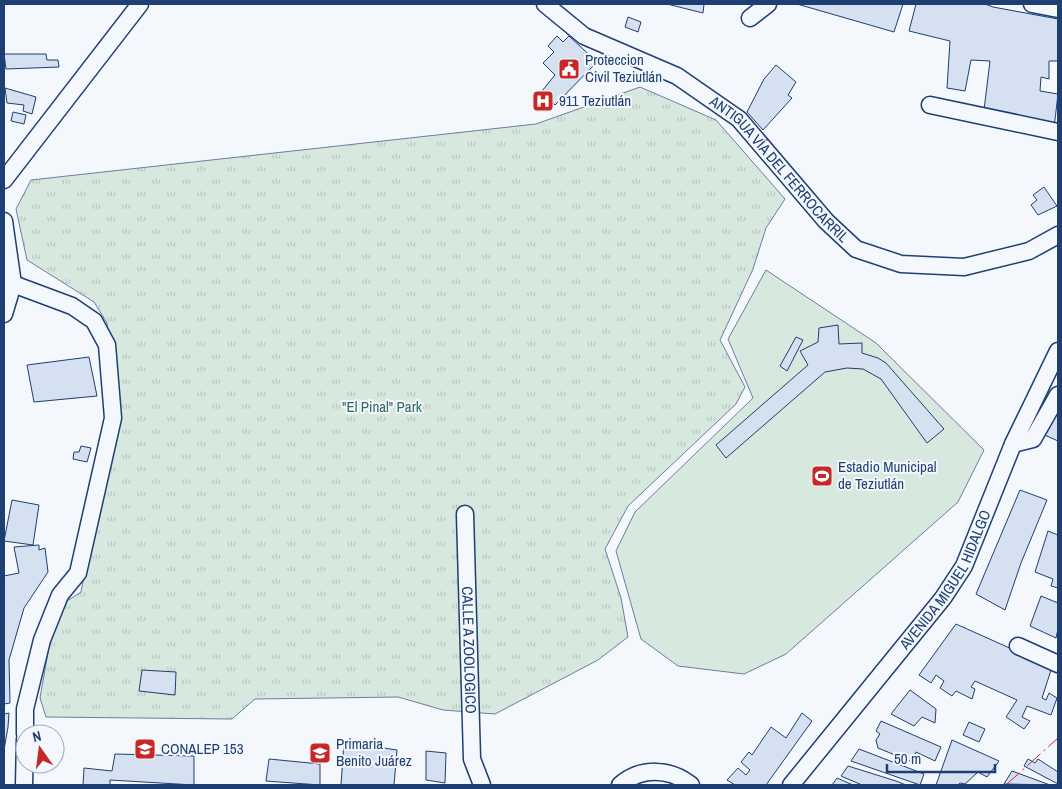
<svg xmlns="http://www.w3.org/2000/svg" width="1062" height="789" viewBox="0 0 1062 789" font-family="'Archivo Narrow',sans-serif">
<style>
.park{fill:url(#park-tufts);stroke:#687fa3}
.pitch{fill:#d7e8df;stroke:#687fa3}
.building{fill:#d5e0f0;stroke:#1d3f73}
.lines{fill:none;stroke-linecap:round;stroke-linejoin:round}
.minor-casing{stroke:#1d3f73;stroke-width:19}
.minor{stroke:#f4f7fb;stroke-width:16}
.power{stroke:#c62828;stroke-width:1;stroke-dasharray:18 4 2.5 4;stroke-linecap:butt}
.labels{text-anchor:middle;stroke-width:4;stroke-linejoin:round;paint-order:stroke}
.poi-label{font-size:15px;fill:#1d3f73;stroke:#f4f7fb;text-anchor:start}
.street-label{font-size:15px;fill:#1d3f73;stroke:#f4f7fb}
.park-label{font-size:15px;fill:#2c6c60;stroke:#f4f7fb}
</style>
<defs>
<pattern id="park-tufts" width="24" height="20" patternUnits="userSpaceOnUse" patternTransform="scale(1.25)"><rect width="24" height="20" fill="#d7e8df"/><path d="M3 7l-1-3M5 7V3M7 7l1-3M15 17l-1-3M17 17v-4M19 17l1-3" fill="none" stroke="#b8c8c3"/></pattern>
</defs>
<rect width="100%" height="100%" fill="#f4f7fb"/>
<path class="park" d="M 640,87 L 716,120 L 785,199 L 766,228 L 753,269 L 720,340 L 745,387 L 736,404 L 628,506 L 605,549 L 621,598 L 628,637 L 598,660 L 495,714 L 443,710 L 398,697 L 255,699 L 232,719 L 46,717 L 40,698 L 50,641 L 67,601 L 81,592 L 118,397 L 107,323 L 94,302 L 27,260 L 16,209 L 31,180 L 536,124 Z"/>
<path class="pitch" d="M 766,270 L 876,343 L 984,450 L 958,502 L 786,654 L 744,674 L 678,666 L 641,639 L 616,551 L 635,512 L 753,398 L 728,339 Z"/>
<g class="building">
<path d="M 667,4 L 704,4 L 703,13 Z"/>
<path d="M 797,4 L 903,4 L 894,32 Z"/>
<path d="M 916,4 L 985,4 L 993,7 L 1058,19 L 1058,61 L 1049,61 L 1049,79 L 1041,77 L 1040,91 L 1058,94 L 1054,128 L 984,110 L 990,61 L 971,60 L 965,91 L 947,88 L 950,41 L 909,31 Z"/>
<path d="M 628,17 L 641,22 L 638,32 L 625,27 Z"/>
<path d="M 557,36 L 563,42 L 569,36 L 597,62 L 555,105 L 542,91 L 555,75 L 543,63 L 554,52 L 548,46 Z"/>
<path d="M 4,54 L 46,54 L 47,60 L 58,60 L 59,67 L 6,69 Z"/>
<path d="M 776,65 L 796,82 L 788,95 L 792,98 L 763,130 L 747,112 L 764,79 Z"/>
<path d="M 5,88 L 36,97 L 32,114 L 23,111 L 24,105 L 7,103 Z"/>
<path d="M 13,112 L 26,115 L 24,124 L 11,121 Z"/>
<path d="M 1044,187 L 1057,206 L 1038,215 L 1031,205 L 1037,200 L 1033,195 Z"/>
<path d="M 838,325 L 839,344 L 862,343 L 862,353 L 878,358 L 886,363 L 944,429 L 927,443 L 881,379 L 863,369 L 847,368 L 825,372 L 726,458 L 716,445 L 808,365 L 800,351 L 818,342 L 819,328 Z"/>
<path d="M 796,337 L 803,340 L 787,371 L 780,366 Z"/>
<path d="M 89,357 L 97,396 L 34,402 L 27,365 Z"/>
<path d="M 1058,411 L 1058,441 L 1040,433 Z"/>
<path d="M 81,446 L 91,448 L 87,462 L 73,459 L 74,452 L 79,452 Z"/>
<path d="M 1020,490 L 1047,500 L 1021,563 L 1005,610 L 976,594 Z"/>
<path d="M 12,500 L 39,505 L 33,545 L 4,541 Z"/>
<path d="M 1048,531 L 1058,535 L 1058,588 L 1051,586 L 1053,579 L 1035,572 Z"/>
<path d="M 39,545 L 39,550 L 45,548 L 48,572 L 24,608 L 9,660 L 10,703 L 4,704 L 4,576 L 19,573 L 14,547 Z"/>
<path d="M 1041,596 L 1058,603 L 1058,629 L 1056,638 L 1030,626 Z"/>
<path d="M 956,624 L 1052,667 L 1042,698 L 1046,700 L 1049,693 L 1057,698 L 1051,715 L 1027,706 L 1022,717 L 1030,721 L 1024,729 L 1006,717 L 1017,700 L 975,681 L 971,687 L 975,689 L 972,699 L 956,691 L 952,696 L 940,688 L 944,681 L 936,675 L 931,683 L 919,675 Z"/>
<path d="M 142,670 L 176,672 L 175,695 L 139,691 Z"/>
<path d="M 910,690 L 936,709 L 935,723 L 922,717 L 914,726 L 891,714 Z"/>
<path d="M 9,713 L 8,727 L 4,750 L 4,714 Z"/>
<path d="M 802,713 L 812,721 L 766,785 L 735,785 L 727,780 L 738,768 L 746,775 L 750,770 L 741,762 L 749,752 L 752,755 L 771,727 L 786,738 Z"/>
<path d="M 881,721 L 941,747 L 935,761 L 916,752 L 912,762 L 878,748 L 876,740 L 880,734 L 876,731 Z"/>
<path d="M 969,722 L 985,729 L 979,742 L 963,735 Z"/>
<path d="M 952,740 L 999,761 L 987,777 L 978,772 L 965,784 L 960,783 L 958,785 L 936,785 Z"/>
<path d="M 344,742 L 397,750 L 394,785 L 341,785 Z"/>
<path d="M 859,749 L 924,774 L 920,785 L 851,761 Z"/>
<path d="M 426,751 L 446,753 L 445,783 L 426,780 Z"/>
<path d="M 115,754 L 194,756 L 194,785 L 110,780 L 110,785 L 83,785 L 84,768 L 112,771 Z"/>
<path d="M 269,759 L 320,764 L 320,785 L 266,781 Z"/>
<path d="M 1028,759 L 1035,763 L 1038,759 L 1058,772 L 1058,784 L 1024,766 Z"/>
<path d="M 848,766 L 896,781 L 906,785 L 862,785 L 841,776 Z"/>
<path d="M 1012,771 L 1050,785 L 1051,785 L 1004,784 Z"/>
<path d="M 837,778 L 853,785 L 832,785 Z"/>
</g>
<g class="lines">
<g class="minor-casing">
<g id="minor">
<path id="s1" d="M 545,4 L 584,36 L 677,76 L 739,119 L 826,221 L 856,249 L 901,264 L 964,267 L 1029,251 L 1058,235"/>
<path d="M 1032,4 L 1058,9"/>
<path d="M 750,18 L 768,4"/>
<path d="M 930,105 L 1058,132"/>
<path d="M 4,180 L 140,4"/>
<path d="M 4,221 L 13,284 L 72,306 L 94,321 L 107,345 L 113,418 L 78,573 L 60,595 L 42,640 L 25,709 L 25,734"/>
<path d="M 4,314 L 13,284"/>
<path d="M 1013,444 L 1033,439 L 1058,395"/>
<path id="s2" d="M 465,514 L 472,759 L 482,785"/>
<path d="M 1018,646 L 1058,664"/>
<path d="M 24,785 L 25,739"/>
<path d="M 620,785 C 641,767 670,768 691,785"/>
<path id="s3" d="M 791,785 L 943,598 L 964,566 L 1013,444 L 1058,351"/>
</g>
</g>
<use href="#minor" class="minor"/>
<path class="power" d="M 1006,785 L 1058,738"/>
</g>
<defs>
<g id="civic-square" transform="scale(1.125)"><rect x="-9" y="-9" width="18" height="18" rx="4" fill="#c62828" stroke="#f4f7fb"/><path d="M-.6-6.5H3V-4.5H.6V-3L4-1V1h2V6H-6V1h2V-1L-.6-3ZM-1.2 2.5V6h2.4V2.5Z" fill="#fff"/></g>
<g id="hospital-square" transform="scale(1.125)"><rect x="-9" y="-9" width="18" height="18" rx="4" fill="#c62828" stroke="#f4f7fb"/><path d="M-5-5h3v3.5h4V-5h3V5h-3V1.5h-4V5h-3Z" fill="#fff"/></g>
<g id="stadium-square" transform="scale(1.125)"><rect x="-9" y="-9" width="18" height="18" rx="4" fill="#c62828" stroke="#f4f7fb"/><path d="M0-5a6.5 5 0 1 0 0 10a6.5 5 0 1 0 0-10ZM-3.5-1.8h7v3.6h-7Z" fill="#fff"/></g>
<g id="school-square" transform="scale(1.125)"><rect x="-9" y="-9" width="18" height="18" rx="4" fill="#c62828" stroke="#f4f7fb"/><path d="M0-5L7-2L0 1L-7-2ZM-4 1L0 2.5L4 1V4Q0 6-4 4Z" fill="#fff"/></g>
</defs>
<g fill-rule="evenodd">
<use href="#civic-square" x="569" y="69"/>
<use href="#hospital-square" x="543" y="101"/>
<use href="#stadium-square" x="822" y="476"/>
<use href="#school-square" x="145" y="749"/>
<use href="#school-square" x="320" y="753"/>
</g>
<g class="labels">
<g class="poi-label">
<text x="585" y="65">Proteccion<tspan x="585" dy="17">Civil Teziutlán</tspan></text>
<text x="559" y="106">911 Teziutlán</text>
<text x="838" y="472">Estadio Municipal<tspan x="838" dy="17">de Teziutlán</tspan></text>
<text x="336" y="749">Primaria<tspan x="336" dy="17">Benito Juárez</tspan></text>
<text x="161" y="754">CONALEP 153</text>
</g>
<g class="street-label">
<text dy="5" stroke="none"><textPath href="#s1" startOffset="291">ANTIGUA VÍA DEL FERROCARRIL</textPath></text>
<text dy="5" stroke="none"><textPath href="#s3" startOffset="258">AVENIDA MIGUEL HIDALGO</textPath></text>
<text dy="5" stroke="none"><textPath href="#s2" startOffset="136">CALLE A ZOOLOGICO</textPath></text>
</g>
<g class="park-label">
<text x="382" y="412">"El Pinal" Park</text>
</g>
</g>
<rect width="1062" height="789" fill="none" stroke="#1d3f73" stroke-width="10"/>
<g transform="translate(40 749) rotate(346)"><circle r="24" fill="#f4f7fb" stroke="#9eadc5"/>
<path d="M0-4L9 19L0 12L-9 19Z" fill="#c62828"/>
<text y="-8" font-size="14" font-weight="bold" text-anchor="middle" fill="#1d3f73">N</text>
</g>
<path d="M887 764v8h108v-8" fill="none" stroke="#1d3f73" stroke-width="2.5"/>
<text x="894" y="764" font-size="15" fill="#1d3f73" stroke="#f4f7fb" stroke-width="4" paint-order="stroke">50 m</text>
</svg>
